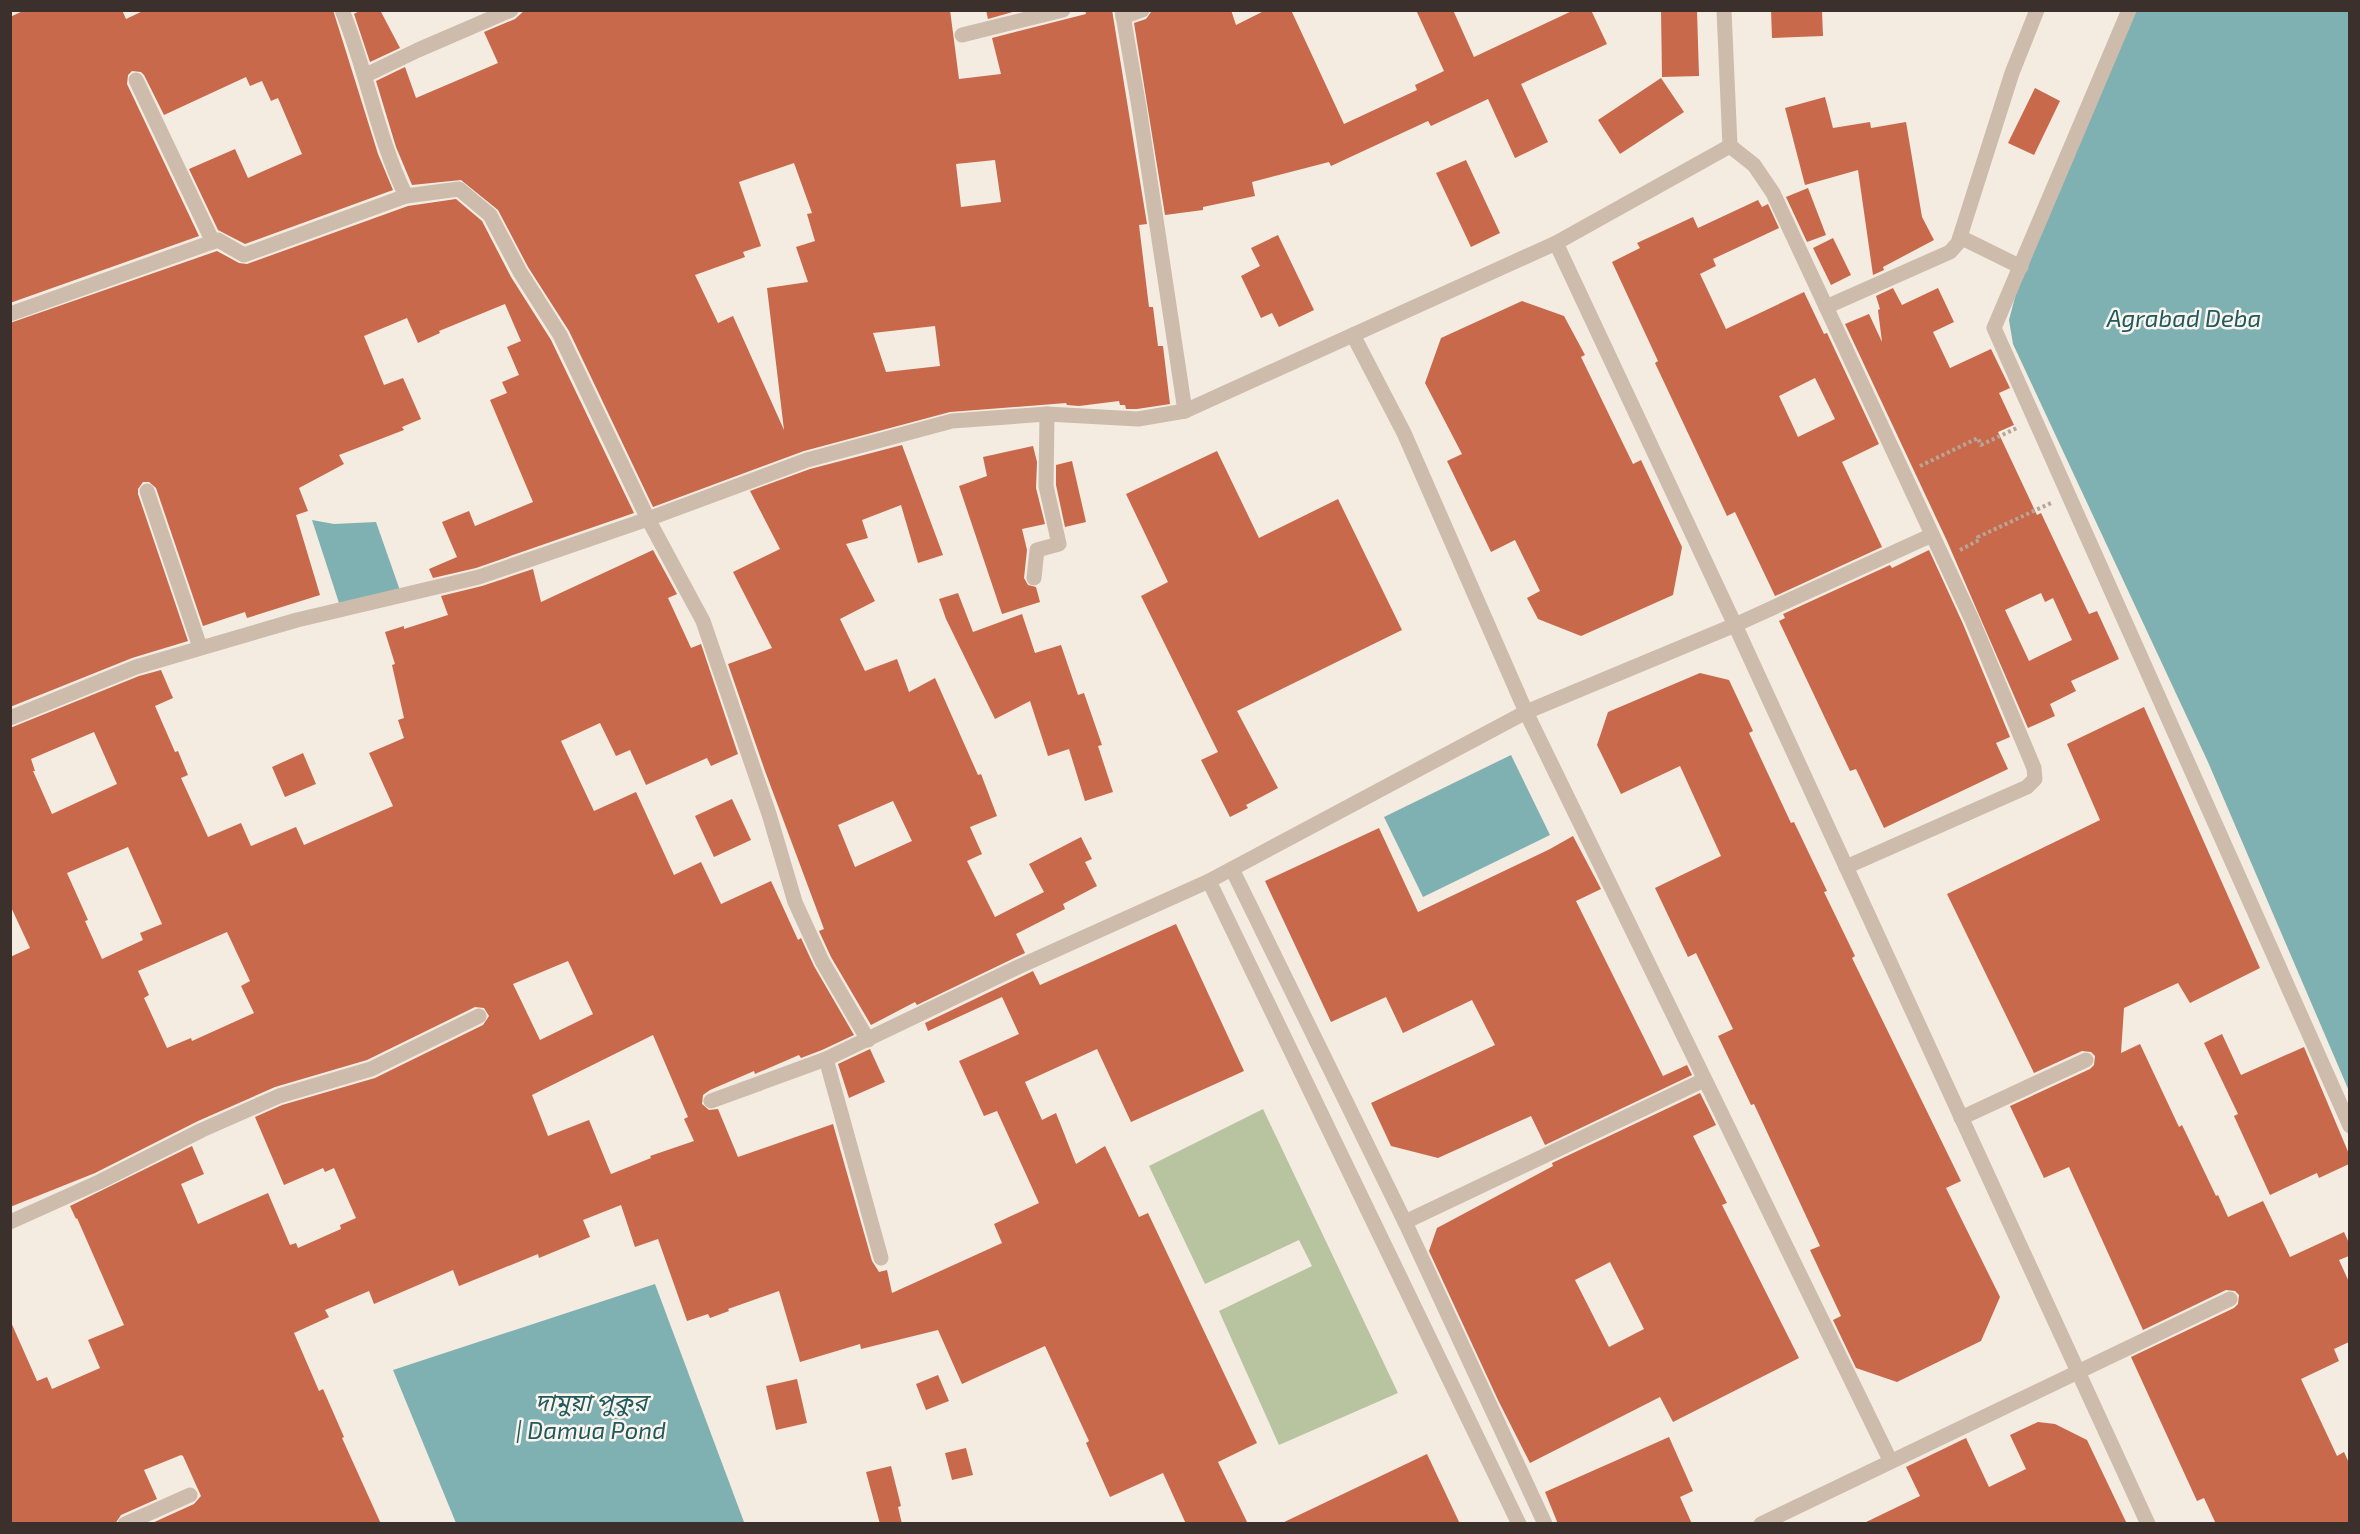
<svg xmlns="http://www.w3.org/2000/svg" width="2360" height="1534" viewBox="0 0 2360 1534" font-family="'Exo 2','Noto Sans Bengali',sans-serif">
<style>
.green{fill:#b8c4a0}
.water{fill:#7fb0b2}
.building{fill:#c8694b;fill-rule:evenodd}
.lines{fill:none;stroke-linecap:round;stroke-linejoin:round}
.path{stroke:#b9a596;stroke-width:4;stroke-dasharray:3 3;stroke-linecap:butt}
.minor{stroke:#cdbbac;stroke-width:15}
.tertiary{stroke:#cdbbac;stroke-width:15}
.labels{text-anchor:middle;stroke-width:5;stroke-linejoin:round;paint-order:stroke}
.water-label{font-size:24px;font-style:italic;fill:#1f5a5e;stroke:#fbf5ee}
</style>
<rect width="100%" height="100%" fill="#f4ebe1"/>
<path class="green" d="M 1263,1109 L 1398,1393 L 1279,1445 L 1219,1311 L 1312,1266 L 1299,1240 L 1205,1284 L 1149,1166 Z"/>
<g class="water">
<path d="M 2136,11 L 2349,11 L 2349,1091 L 2208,762 L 2013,344 L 2009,320 L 2018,286 Z"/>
<path d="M 312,520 L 334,524 L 376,522 L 403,599 L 340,606 Z"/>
<path d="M 1511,755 L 1550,835 L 1423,897 L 1384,817 Z"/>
<path d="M 655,1284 L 744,1522 L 456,1523 L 393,1370 Z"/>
</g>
<g class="building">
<path d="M 25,10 L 122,10 L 126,19 L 145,10 L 333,10 L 378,154 L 393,190 L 245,244 L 218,230 L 189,169 L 235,149 L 248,178 L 302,154 L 278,98 L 271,101 L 262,81 L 250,86 L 246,77 L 164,115 L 144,75 L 141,72 L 132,71 L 128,75 L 127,84 L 199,236 L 10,303 L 10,17 Z"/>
<path d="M 361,10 L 380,10 L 400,48 L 370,62 L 354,14 Z"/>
<path d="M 525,10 L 950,10 L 959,79 L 1001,74 L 992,38 L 1086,14 L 1085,10 L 1112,10 L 1147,224 L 1139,225 L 1149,307 L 1153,307 L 1158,346 L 1163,346 L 1170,404 L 1137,409 L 1126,409 L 1125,405 L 1120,405 L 1119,401 L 1079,406 L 1067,405 L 1066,403 L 950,412 L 804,451 L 653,507 L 569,331 L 528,267 L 498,210 L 461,180 L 412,185 L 396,147 L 376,81 L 405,67 L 416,98 L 498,63 L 484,32 L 515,19 ZM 995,160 L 1001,202 L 961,207 L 956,164 ZM 794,163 L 812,213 L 807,214 L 815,241 L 796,247 L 808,282 L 767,288 L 784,430 L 733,316 L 718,323 L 695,275 L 745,257 L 743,252 L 761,246 L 739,182 ZM 935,326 L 940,366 L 886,372 L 873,333 Z"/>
<path d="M 986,10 L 1020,10 L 988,19 Z"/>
<path d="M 1157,10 L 1231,10 L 1236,25 L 1266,10 L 1291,10 L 1344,124 L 1417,90 L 1415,85 L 1444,71 L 1416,10 L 1453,10 L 1474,57 L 1574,10 L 1591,10 L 1607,44 L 1521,84 L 1548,142 L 1515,158 L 1488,99 L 1431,126 L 1428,121 L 1331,166 L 1329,162 L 1252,182 L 1255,196 L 1203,207 L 1203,210 L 1165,215 L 1134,23 L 1146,19 L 1151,12 Z"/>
<path d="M 1661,10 L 1697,10 L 1699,76 L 1662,77 Z"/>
<path d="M 1771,10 L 1822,10 L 1823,36 L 1772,38 Z"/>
<path d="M 1661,78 L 1684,112 L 1620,154 L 1598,120 Z"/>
<path d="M 2035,88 L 2060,101 L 2034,155 L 2008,143 Z"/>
<path d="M 1825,97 L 1833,128 L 1870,122 L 1871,128 L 1906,122 L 1922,217 L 1934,240 L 1883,267 L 1884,270 L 1873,275 L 1858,170 L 1805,185 L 1785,108 Z"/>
<path d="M 1466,160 L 1500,233 L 1471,247 L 1436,173 Z"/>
<path d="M 1808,188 L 1826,235 L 1807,242 L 1786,197 Z"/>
<path d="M 456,199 L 482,221 L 511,277 L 551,340 L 634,513 L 476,568 L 433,578 L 429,569 L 457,557 L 442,522 L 469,511 L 475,526 L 533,502 L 490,400 L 507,393 L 502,382 L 519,375 L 507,347 L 521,341 L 505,304 L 439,331 L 440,333 L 418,343 L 407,318 L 364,336 L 384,385 L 403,378 L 421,419 L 402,427 L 404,430 L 339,455 L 344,464 L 299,488 L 308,511 L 296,515 L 320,595 L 247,618 L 245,612 L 203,626 L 156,488 L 149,482 L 143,482 L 138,489 L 138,494 L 188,641 L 132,658 L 10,707 L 10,323 L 217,251 L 239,263 L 247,264 L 408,206 Z"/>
<path d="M 1758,200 L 1762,207 L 1768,204 L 1779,228 L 1713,259 L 1716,266 L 1700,274 L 1726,329 L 1804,292 L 1824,334 L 1827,333 L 1879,444 L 1842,462 L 1882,547 L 1775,596 L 1735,512 L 1727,516 L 1655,363 L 1658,361 L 1612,262 L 1640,248 L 1637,243 L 1693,217 L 1698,228 ZM 1815,378 L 1835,419 L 1798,437 L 1779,396 Z"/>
<path d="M 1278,235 L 1314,310 L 1279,327 L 1272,313 L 1261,318 L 1241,276 L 1260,266 L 1251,248 Z"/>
<path d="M 1833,238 L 1851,275 L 1831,285 L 1813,248 Z"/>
<path d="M 1893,288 L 1902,305 L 1938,288 L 1954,322 L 1933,332 L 1950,368 L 1991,349 L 2010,388 L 1999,393 L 2014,425 L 1998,432 L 2037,515 L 2041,513 L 2089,614 L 2097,611 L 2119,659 L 2071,681 L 2076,691 L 2050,704 L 2055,716 L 2028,728 L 1947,541 L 1845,324 L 1869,314 L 1882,342 L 1878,310 L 1880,309 L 1876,296 ZM 2041,593 L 2045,602 L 2053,598 L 2072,640 L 2029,661 L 2005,610 Z"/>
<path d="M 1522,301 L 1564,316 L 1585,355 L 1581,357 L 1633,464 L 1641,460 L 1682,547 L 1673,595 L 1581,636 L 1538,619 L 1527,598 L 1540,591 L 1515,540 L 1491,552 L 1447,461 L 1462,454 L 1425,383 L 1441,338 Z"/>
<path d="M 902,445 L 943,555 L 918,563 L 901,505 L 862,520 L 868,538 L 846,544 L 875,601 L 840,619 L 865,671 L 897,659 L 909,692 L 935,678 L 978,775 L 981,774 L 997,816 L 970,827 L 982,854 L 967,861 L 995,917 L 1044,892 L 1029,864 L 1081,837 L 1092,859 L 1085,862 L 1097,886 L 1063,904 L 1065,909 L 1016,934 L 1025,953 L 917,1005 L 915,1002 L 871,1025 L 831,957 L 819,931 L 824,929 L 765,771 L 728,664 L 772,648 L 733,572 L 780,549 L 750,491 L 810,469 ZM 893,801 L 912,841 L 855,867 L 838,825 Z"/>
<path d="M 1033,446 L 1037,462 L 1036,488 L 1045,524 L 1022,529 L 1027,550 L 1024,578 L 1028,585 L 1036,587 L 1040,602 L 1002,614 L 959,486 L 987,476 L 983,457 Z"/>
<path d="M 1217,451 L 1259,538 L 1338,499 L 1402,630 L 1237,711 L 1278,788 L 1246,805 L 1248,808 L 1230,817 L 1201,760 L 1218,752 L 1141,596 L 1168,582 L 1126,494 Z"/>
<path d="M 1072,461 L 1086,522 L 1065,527 L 1056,485 L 1056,465 Z"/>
<path d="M 653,550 L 677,594 L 668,598 L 691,648 L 701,644 L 738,754 L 711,766 L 707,758 L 646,785 L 630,750 L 616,756 L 600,723 L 561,741 L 594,811 L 636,792 L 674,875 L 701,862 L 721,904 L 771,881 L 798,940 L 801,938 L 814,966 L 854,1035 L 822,1050 L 801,1058 L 799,1055 L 755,1074 L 754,1071 L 710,1090 L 703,1095 L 702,1104 L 709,1110 L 718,1109 L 738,1157 L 833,1124 L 872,1261 L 879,1272 L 887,1270 L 892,1293 L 1002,1243 L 994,1224 L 1039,1203 L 997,1111 L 984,1116 L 959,1061 L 1019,1034 L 1002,997 L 928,1031 L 925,1023 L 1033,971 L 1040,985 L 1176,924 L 1244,1071 L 1131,1122 L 1097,1049 L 1025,1082 L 1042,1120 L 1056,1113 L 1076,1164 L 1105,1146 L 1139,1217 L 1148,1213 L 1257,1443 L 1218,1462 L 1248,1524 L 1186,1524 L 1163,1473 L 1110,1497 L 1086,1443 L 1089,1441 L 1045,1346 L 962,1384 L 938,1330 L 861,1349 L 860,1344 L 800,1362 L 779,1291 L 728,1309 L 729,1311 L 710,1318 L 708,1314 L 687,1321 L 658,1239 L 635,1247 L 621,1205 L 583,1220 L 590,1237 L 539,1258 L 538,1254 L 459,1286 L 453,1270 L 374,1304 L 369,1291 L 325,1310 L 329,1317 L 294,1333 L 319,1391 L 323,1389 L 344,1437 L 342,1438 L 381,1524 L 150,1524 L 194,1504 L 201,1496 L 183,1456 L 181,1455 L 144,1470 L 157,1499 L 121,1515 L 115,1524 L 10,1524 L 10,1320 L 37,1381 L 47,1377 L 52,1389 L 100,1368 L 88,1340 L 124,1325 L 77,1218 L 76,1219 L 70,1206 L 192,1146 L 204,1174 L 181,1184 L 198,1224 L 268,1193 L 290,1245 L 296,1243 L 298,1248 L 341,1229 L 340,1225 L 356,1218 L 334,1168 L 325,1172 L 323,1168 L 284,1185 L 255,1117 L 282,1105 L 375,1078 L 483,1025 L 489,1016 L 484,1008 L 475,1007 L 367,1060 L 275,1087 L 198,1121 L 95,1173 L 10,1207 L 10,957 L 30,948 L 10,905 L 10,728 L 139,676 L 161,670 L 173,698 L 155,706 L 175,752 L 178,751 L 188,775 L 181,778 L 208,837 L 241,823 L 251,846 L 296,827 L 304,845 L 393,806 L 369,753 L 404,738 L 398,720 L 404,718 L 392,665 L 395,664 L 385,632 L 404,626 L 404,629 L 448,615 L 441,596 L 482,586 L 533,569 L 541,602 ZM 94,732 L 117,784 L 52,814 L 33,771 L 35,771 L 31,759 ZM 128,847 L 162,924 L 140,933 L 143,940 L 102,959 L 85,921 L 88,920 L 67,873 ZM 227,932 L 250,981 L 241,986 L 254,1013 L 192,1041 L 191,1038 L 167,1048 L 144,998 L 149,995 L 138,971 ZM 568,961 L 593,1014 L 540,1040 L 513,984 ZM 653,1035 L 688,1117 L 684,1119 L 694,1141 L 650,1156 L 651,1158 L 611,1174 L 589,1120 L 548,1136 L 532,1095 Z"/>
<path d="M 1929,550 L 1963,624 L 2010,737 L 1996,743 L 2008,769 L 1884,828 L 1856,769 L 1850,771 L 1779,621 L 1785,618 L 1783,614 L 1890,565 L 1892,568 Z"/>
<path d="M 958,593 L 973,632 L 1022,614 L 1035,653 L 1061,645 L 1078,695 L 1084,693 L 1102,745 L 1098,746 L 1113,792 L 1085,801 L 1069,749 L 1048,756 L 1030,701 L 995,719 L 946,619 L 939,599 Z"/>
<path d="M 1700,673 L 1729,680 L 1753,731 L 1749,733 L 1791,823 L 1794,822 L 1827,891 L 1824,892 L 1855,956 L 1852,958 L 1961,1181 L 1946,1188 L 2000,1297 L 1981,1341 L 1897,1382 L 1856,1368 L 1833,1320 L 1841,1316 L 1810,1250 L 1820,1246 L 1754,1104 L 1751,1105 L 1718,1036 L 1733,1029 L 1696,953 L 1688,957 L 1655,888 L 1721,856 L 1680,766 L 1621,794 L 1597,745 L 1608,712 Z"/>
<path d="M 2144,707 L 2260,968 L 2190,1003 L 2178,983 L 2124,1008 L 2121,1053 L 2140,1044 L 2179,1127 L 2182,1125 L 2216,1196 L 2218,1195 L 2228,1217 L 2263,1201 L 2290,1257 L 2344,1232 L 2349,1243 L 2349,1256 L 2339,1260 L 2349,1282 L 2349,1342 L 2334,1349 L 2339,1361 L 2301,1379 L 2337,1456 L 2344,1452 L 2349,1463 L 2349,1524 L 2216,1524 L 2204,1498 L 2197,1501 L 2131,1357 L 2234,1308 L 2238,1304 L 2239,1295 L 2235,1291 L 2226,1290 L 2143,1330 L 2069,1167 L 2044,1178 L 2010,1106 L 2090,1069 L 2094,1065 L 2095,1056 L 2091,1052 L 2082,1051 L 2034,1073 L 1947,894 L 2100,820 L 2067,744 Z"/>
<path d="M 303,753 L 316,784 L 285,797 L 272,767 Z"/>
<path d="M 732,799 L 751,840 L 714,857 L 695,816 Z"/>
<path d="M 1379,828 L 1418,912 L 1550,849 L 1573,836 L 1601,889 L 1576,901 L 1663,1076 L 1687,1065 L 1692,1075 L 1545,1145 L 1531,1116 L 1438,1158 L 1391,1146 L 1371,1103 L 1495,1045 L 1472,1000 L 1403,1033 L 1386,997 L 1331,1022 L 1265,881 Z"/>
<path d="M 2222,1034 L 2241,1075 L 2304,1047 L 2349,1154 L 2349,1164 L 2319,1178 L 2317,1173 L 2270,1195 L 2234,1116 L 2238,1114 L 2204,1043 Z"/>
<path d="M 870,1049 L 885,1082 L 849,1098 L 838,1064 Z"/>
<path d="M 1700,1093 L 1716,1125 L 1693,1136 L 1727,1203 L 1722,1205 L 1799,1358 L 1673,1422 L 1660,1397 L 1530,1463 L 1498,1400 L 1429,1251 L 1437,1228 L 1553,1166 L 1552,1163 ZM 1610,1262 L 1644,1329 L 1609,1347 L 1575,1280 Z"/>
<path d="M 938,1375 L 949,1401 L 926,1410 L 916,1384 Z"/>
<path d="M 797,1379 L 807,1423 L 776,1430 L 766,1386 Z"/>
<path d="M 2038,1422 L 2055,1424 L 2087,1440 L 2127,1524 L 1862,1524 L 1920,1496 L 1906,1467 L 1966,1438 L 1989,1487 L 2026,1469 L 2010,1435 Z"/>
<path d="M 1669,1437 L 1693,1491 L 1680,1497 L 1692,1524 L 1558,1524 L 1545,1492 Z"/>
<path d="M 966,1448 L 973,1475 L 952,1480 L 945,1453 Z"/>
<path d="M 1427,1454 L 1460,1524 L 1280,1524 Z"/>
<path d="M 891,1466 L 901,1506 L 898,1507 L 902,1524 L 880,1524 L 866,1472 Z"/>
</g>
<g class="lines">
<g class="path">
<path d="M 1920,466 L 1978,438 L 1981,445 L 2019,427"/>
<path d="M 1960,550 L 1979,540 L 1978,537 L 2051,503"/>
</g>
<g class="minor">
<path d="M 342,10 C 367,71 377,137 406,196 L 459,189 L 490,215 L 520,272 L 560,335 L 648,519 L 703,621 L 769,814 L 795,902 L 822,961 L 868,1040"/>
<path d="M 1122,10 L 1139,107 L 1185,411"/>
<path d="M 2129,10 L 1994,328 L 2350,1126"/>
<path d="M 1123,17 L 1142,10"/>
<path d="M 962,35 L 1063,10"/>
<path d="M 366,75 L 418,50 L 511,10"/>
<path d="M 136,80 L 213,242"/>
<path d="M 1730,146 L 1754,165 L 1773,193 L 1972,620 L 2034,768 L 2035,779 L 2027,787 L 1846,867"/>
<path d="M 1960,237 L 2021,267"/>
<path d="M 1556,243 L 1735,625 L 2148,1524"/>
<path d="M 1826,307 L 1950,252 L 1958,243 L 2012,73 L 2037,10"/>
<path d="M 10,314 L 218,240 L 244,255 L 406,196"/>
<path d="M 147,491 L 200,647"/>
<path d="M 1034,578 L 1037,550 L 1059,544 L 1046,486 L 1047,414"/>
<path d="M 1735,625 L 1932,535"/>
<path d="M 1526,712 L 1890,1460"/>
<path d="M 826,1059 L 881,1258"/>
<path d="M 711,1101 L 826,1059 L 1018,967 L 1209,881"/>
<path d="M 1961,1118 L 2086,1060"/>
<path d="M 10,1222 L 99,1182 L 202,1130 L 279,1096 L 371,1069 L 479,1016"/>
<path d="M 1405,1222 L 1704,1080"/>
<path d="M 125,1524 L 190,1495"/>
<path d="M 1761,1524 L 2230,1299"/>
</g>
<g class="tertiary">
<path d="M 1353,335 L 1404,433 L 1526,712"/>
<path d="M 10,718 L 136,667 L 297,620 L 479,577 L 648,519 L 807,460 L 952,421 L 1047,414 L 1138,419 L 1185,411 L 1556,243 L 1730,146 L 1724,10"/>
<path d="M 1232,869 L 1405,1222 L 1545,1524"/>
<path d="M 1519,1524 L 1209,881 L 1526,712 L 1735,625"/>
</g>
</g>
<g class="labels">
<g class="water-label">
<text x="2184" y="327">Agrabad Deba</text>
<text x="591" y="1411">দামুয়া পুকুর<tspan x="591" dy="28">| Damua Pond</tspan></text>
</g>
</g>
<rect width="2360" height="1534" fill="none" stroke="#3b302b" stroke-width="24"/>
</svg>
